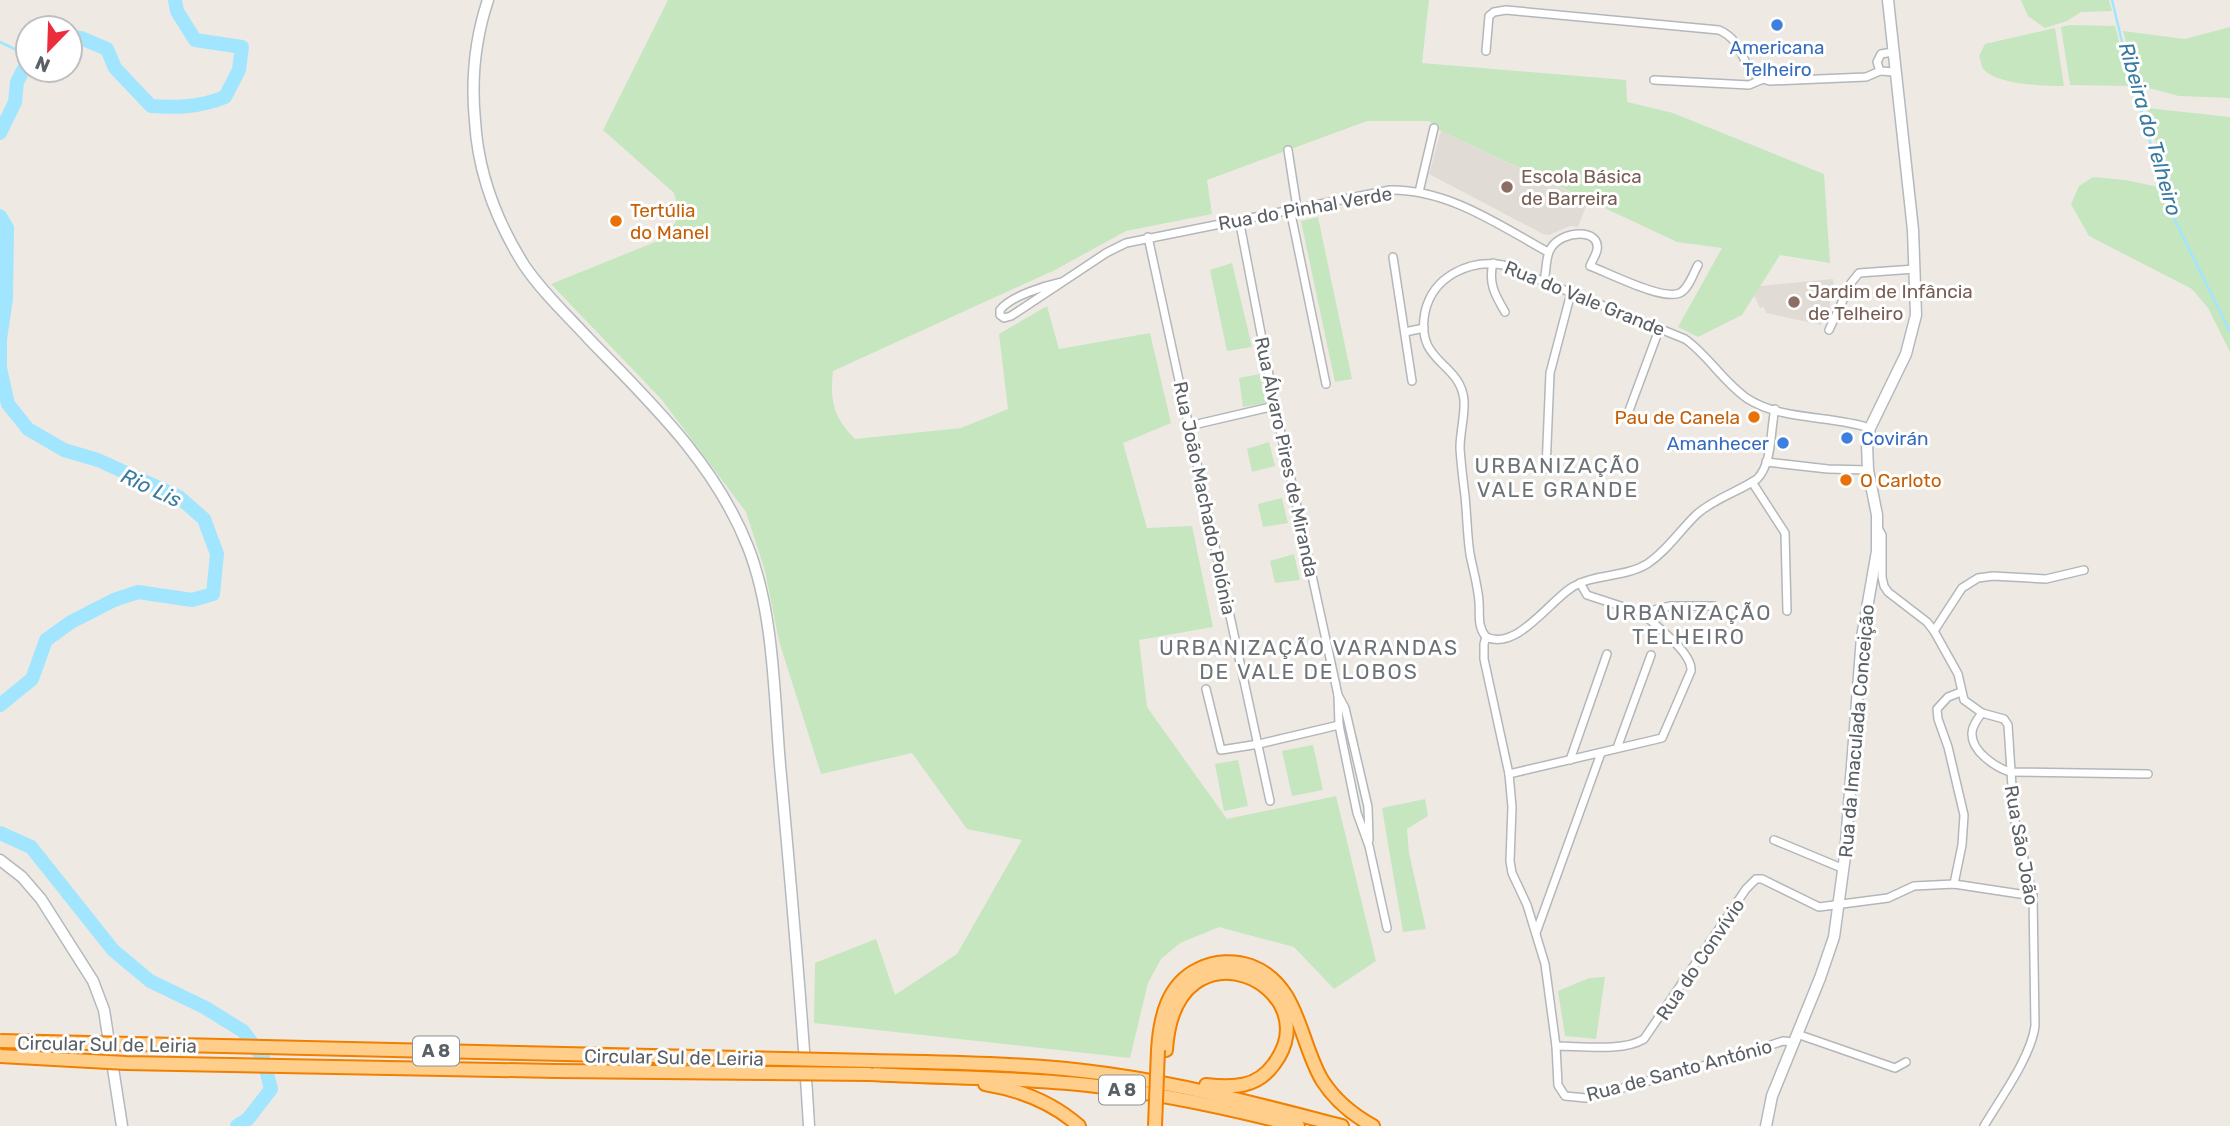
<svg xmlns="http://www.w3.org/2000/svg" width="2230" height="1126" viewBox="0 0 2230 1126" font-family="Rubik,sans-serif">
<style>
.education{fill:#e0dbd4}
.green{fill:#c5e6bf}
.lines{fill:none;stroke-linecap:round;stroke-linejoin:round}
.stream{stroke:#a2e5ff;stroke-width:2.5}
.river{stroke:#a2e5ff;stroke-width:14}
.minor-casing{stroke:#b3b7ba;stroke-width:10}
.secondary-casing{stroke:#b4b9bd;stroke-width:13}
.motorway-casing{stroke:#f17f00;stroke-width:16}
.minor{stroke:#fff;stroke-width:7}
.secondary{stroke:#fff;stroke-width:10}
.motorway{stroke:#fece8a;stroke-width:12}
.motorway-bridge-casing{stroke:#f17f00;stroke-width:16;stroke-linecap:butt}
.motorway-bridge{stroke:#fece8a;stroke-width:12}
.shop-dot{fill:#3f7fe0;stroke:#fff;stroke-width:2.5}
.education-dot{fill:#8d6e63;stroke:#fff;stroke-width:2.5}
.food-dot{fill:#e8710a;stroke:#fff;stroke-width:2.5}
.labels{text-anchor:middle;stroke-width:6;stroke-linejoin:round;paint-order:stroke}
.shield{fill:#fff;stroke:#8c9092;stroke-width:2}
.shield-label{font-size:18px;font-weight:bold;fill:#5b6064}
.shop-label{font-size:19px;fill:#366cbe;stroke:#fff}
.education-label{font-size:19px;fill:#785e54;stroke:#fff;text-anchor:start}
.street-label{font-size:19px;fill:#5b6064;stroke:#fff}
.food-label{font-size:19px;fill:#c56008;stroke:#fff;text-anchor:start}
.water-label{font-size:21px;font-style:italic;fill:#397ba0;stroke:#fff}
.neighbourhood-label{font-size:21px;letter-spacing:2px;fill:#6c7276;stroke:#fff}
</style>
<rect width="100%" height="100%" fill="#eeeae3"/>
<g class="education">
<path d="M 1441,131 L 1588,201 L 1578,227 L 1570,226 L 1549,235 L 1543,234 L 1429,174 Z"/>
<path d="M 1833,279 L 1835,298 L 1830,299 L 1830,308 L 1824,309 L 1821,325 L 1766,313 L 1764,307 L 1760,308 L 1754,295 L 1760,286 Z"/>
</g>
<g class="green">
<path d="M 668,0 L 1429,0 L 1422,63 L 1626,80 L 1627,102 L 1673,113 L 1824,174 L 1830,263 L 1780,255 L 1742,315 L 1698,337 L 1678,327 L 1722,248 L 1677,242 L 1441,131 L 1429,121 L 1367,121 L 1207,180 L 1212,214 L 1126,231 L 1055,270 L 833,371 C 830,401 833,417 855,439 L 961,428 L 1008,409 L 999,334 L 1047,306 L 1059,349 L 1150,333 L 1171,423 L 1123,443 L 1147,528 L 1192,526 L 1213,627 L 1139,640 L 1147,707 L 1227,819 L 1336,796 L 1376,961 L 1334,989 L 1294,947 L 1219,927 L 1180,943 L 1161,959 L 1148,983 L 1130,1058 L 814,1023 L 815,963 L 876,939 L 895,995 L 957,954 L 1022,840 L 967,829 L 912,753 L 821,774 L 779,641 L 765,571 L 746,512 L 662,400 L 551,284 L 660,240 L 676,222 L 678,206 L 674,193 L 603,130 Z"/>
<path d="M 2021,0 L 2109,0 L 2112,11 L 2081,12 L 2067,21 L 2045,28 L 2028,16 Z"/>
<path d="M 2069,25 L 2115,26 L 2131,86 L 2070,85 L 2061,27 Z"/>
<path d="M 2230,27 L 2230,98 L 2179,96 L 2137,85 L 2123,31 L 2185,39 Z"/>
<path d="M 2055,28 L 2064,86 C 2045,86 1993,85 1982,67 C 1982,67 1980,57 1979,56 L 1985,44 Z"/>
<path d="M 2147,108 L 2230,117 L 2230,352 L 2208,308 L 2192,289 L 2089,236 L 2071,204 L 2079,186 L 2093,177 L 2125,180 L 2168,189 Z"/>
<path d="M 1318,217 L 1352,379 L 1335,382 L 1301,221 Z"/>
<path d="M 1232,263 L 1252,347 L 1227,351 L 1210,270 Z"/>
<path d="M 1260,374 L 1266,403 L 1243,407 L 1239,378 Z"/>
<path d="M 1269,442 L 1275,466 L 1252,472 L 1247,449 Z"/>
<path d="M 1282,498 L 1288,523 L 1263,527 L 1258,504 Z"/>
<path d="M 1294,554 L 1300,580 L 1275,583 L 1270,561 Z"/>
<path d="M 1313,745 L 1323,790 L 1292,796 L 1282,751 Z"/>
<path d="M 1238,760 L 1248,806 L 1224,811 L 1215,764 Z"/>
<path d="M 1425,799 L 1428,816 L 1407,829 L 1409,853 L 1426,929 L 1403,932 L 1382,808 Z"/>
<path d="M 1605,977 L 1596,1039 L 1565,1036 L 1558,991 L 1589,978 Z"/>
</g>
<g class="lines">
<g class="stream">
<path d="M 2112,0 L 2124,50 L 2169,208 L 2230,332"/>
<path d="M 0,42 L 21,52 L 28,59"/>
</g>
<g class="river">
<path d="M 70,37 L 81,38 L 107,49 L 115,68 L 151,106 C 178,108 200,107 225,97 L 239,70 L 242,47 L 195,40 L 177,11 L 175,0"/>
<path d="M 0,133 L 15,102 L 17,82 L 28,61"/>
<path d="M 0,216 L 7,228 L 6,299 L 0,339 L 0,368 L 8,404 L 28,429 L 64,450 L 98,460 L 179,497 L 204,519 L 217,554 L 213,594 L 192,600 L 138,592 L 114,600 L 71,622 L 46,640 L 32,679 L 0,705"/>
<path d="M 0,833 L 31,847 L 113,950 L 150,981 L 204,1007 L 243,1031 L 263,1058 L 271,1089 L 248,1119 L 237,1126"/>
</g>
<g class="minor-casing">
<g id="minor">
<path d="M 1486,51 L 1489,16 L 1494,12 L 1506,10 L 1719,30 C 1749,43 1738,75 1770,81 L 1866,77 L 1880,71"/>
<path d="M 1893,52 L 1881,54 L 1877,62 L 1880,71 L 1895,72"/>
<path d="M 1654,80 L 1749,85 L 1761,80"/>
<path d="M 1288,150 L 1297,208"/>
<path d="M 1419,192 L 1434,128"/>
<path d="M 1290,209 L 1326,384"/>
<path d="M 1239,219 L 1275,406 L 1338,695 L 1339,725 L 1357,813 L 1369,846 L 1387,928"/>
<path d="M 1148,237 L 1270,801"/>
<path d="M 1393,257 L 1412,381"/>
<path d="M 1493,263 C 1488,283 1495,295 1505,312"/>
<path d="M 1544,280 C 1547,270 1545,257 1551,248 C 1562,230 1601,228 1597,250 C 1596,255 1592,261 1590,266 C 1609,273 1663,301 1680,293 C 1689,288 1693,274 1698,265"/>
<path d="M 1062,282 C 1044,286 1011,296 1000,310 L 1000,315 L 1004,318 L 1011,316 L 1106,253 L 1126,243 L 1390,190 C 1448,189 1499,225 1548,252"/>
<path d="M 1829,330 L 1851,283 L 1859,273 L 1915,269"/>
<path d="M 1405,332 L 1424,328"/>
<path d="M 1627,416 L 1660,327"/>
<path d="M 1189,426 L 1275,406"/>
<path d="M 1766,462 L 1828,469 L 1868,470"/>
<path d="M 1546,469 L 1550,373 L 1571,293"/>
<path d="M 1752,482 L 1785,533 L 1787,611"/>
<path d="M 1878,528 L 1882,535 L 1882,577 L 1884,586 L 1888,592 L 1927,622 L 1934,631 L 1958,674 L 1964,700 L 1982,713 L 2004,719 L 2008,725 L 2014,817 L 2033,896 L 2035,1026 C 2031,1057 2000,1099 1984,1126"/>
<path d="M 1580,583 L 1587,595 L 1642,613 L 1670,606 L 1714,606"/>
<path d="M 1934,631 L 1962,588 L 1978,578 L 1993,576 L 2046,579 L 2084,570"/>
<path d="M 1486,637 C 1477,626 1480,615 1479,602 C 1478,586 1473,570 1470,554 C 1467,535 1467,515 1465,496 C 1463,480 1461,464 1460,448 C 1460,432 1465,416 1464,400 C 1460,361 1415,364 1425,312 C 1433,276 1470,259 1503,265 L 1685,339 C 1708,355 1724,383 1748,399 C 1783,421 1831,415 1870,428"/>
<path d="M 1486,637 L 1484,644 L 1484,659 L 1509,774 L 1512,807 L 1510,861 L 1512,873 L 1527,905 L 1545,964 L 1556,1046 L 1558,1085 L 1565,1096 L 1586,1098 L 1732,1058 L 1783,1041 L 1793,1042"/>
<path d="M 1486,637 C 1516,651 1548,603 1571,588 C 1594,573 1624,578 1647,564 C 1667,551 1680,530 1697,514 C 1715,498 1738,492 1757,479 C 1773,463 1770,430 1775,409"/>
<path d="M 1206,689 L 1221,750 L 1259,744 L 1339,725"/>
<path d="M 1338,695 L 1345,708 L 1368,807 L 1369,840"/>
<path d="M 1982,713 C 1978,718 1972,726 1972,733 C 1971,751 1995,767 2010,772 L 2148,774"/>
<path d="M 1617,748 L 1651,655"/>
<path d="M 1570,760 L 1607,654"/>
<path d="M 1509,774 L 1662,738 L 1691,671 C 1693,653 1656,626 1642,613"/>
<path d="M 1774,840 L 1844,869"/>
<path d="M 1954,884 L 1962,845 L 1964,815 L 1948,747 L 1938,719 L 1937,709 L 1948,697 L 1961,692"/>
<path d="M 1536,933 L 1601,753"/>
<path d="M 1797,1034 L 1895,1068 L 1906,1062"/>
<path d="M 1556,1046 C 1581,1046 1623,1052 1644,1039 L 1746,889 L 1756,879 L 1762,879 L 1819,907 L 1888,898 L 1914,886 L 1954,884 L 2033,896"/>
</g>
</g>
<g class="secondary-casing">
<g id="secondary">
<path d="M 488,0 C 475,39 471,80 475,121 C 478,172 497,222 524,265 C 542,292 567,315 589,339 C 650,402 715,463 748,547 C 774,613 774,695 780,765 C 791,885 802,1005 809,1126"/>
<path d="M 0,860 L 22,877 L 41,899 L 93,981 L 104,1010 L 122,1126"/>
<path d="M 1766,1126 L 1772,1096 L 1820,978 L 1834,937 L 1845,856 L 1862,637 L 1877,551 L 1877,515 L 1868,470 L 1867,444 L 1870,428 L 1906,354 L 1916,315 L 1913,230 L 1888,0"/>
</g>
</g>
<g class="motorway-casing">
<g id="motorway">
<path d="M 1158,1050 C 1160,1018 1167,984 1199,969 C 1215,961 1234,960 1251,966 C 1299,984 1299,1041 1322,1080 C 1334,1099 1353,1115 1373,1126"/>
<path d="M 1166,1050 C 1175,912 1332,986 1274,1064 C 1257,1088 1233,1088 1206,1085"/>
<path d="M 873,1061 C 951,1063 1030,1063 1107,1074 C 1187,1085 1264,1106 1342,1126"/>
<path d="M 556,1071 L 767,1073"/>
<path d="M 869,1074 C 942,1078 1015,1077 1088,1085 C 1159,1093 1229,1108 1298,1126"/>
<path d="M 985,1084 C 1021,1090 1052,1102 1079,1126"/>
</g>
</g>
<use href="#minor" class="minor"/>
<use href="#secondary" class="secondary"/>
<use href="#motorway" class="motorway"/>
<g class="motorway-bridge-casing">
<g id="motorway-bridge">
<path d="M 0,1041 L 873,1061"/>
<path d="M 0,1056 L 126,1063 L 556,1071"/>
<path d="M 767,1073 L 869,1074"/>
<path d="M 1155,1126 L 1158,1050"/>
</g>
</g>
<use href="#motorway-bridge" class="motorway-bridge"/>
</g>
<g class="shop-dot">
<circle cx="1777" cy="25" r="7"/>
<circle cx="1847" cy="438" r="7"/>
<circle cx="1783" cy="443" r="7"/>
</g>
<g class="education-dot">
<circle cx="1507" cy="187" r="7"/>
<circle cx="1794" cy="302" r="7"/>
</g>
<g class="food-dot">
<circle cx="616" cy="221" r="7"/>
<circle cx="1754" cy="417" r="7"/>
<circle cx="1846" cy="480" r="7"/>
</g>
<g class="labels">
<g class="shield">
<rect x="413" y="1036.5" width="46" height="29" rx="5"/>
<rect x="1099" y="1075.5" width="46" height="29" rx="5"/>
</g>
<g class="shield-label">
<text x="436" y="1057">A 8</text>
<text x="1122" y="1096">A 8</text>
</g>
<g class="shop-label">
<text x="1777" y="54">Americana<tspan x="1777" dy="22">Telheiro</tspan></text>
<text x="1861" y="445" text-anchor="start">Covirán</text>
<text x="1769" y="450" text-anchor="end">Amanhecer</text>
</g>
<g class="education-label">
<text x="1521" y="183">Escola Básica<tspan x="1521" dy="22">de Barreira</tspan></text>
<text x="1808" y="298">Jardim de Infância<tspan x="1808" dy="22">de Telheiro</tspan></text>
</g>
<g class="street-label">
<text transform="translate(1305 208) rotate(-10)" y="7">Rua do Pinhal Verde</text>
<text transform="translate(1585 298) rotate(22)" y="7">Rua do Vale Grande</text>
<text transform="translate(1287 457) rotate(78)" y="7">Rua Álvaro Pires de Miranda</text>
<text transform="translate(1205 498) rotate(78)" y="7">Rua João Machado Polónia</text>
<text transform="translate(1856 731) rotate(-85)" y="7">Rua da Imaculada Conceição</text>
<text transform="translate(2022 845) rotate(80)" y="7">Rua São João</text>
<text transform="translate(1700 959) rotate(-56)" y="7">Rua do Convívio</text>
<text transform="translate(107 1044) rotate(1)" y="7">Circular Sul de Leiria</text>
<text transform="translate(674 1057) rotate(1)" y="7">Circular Sul de Leiria</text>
<text transform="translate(1679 1070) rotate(-15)" y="7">Rua de Santo António</text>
</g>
<g class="food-label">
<text x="630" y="217">Tertúlia<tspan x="630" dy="22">do Manel</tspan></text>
<text x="1740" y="424" text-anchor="end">Pau de Canela</text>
<text x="1860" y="487">O Carloto</text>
</g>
<g class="water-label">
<text transform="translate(2150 129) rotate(74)" y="7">Ribeira do Telheiro</text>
<text transform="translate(151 488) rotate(25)" y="7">Rio Lis</text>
</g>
<g class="neighbourhood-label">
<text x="1558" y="473">URBANIZAÇÃO<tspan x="1558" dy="24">VALE GRANDE</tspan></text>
<text x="1689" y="620">URBANIZAÇÃO<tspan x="1689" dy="24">TELHEIRO</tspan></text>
<text x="1309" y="655">URBANIZAÇÃO VARANDAS<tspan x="1309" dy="24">DE VALE DE LOBOS</tspan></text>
</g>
</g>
<g transform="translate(49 49) rotate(203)"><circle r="33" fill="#ffffff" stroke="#bdbfc1" stroke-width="2"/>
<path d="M0-5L12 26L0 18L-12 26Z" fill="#eb2c3c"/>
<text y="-10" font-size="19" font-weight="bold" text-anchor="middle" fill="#5b6064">N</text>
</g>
</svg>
